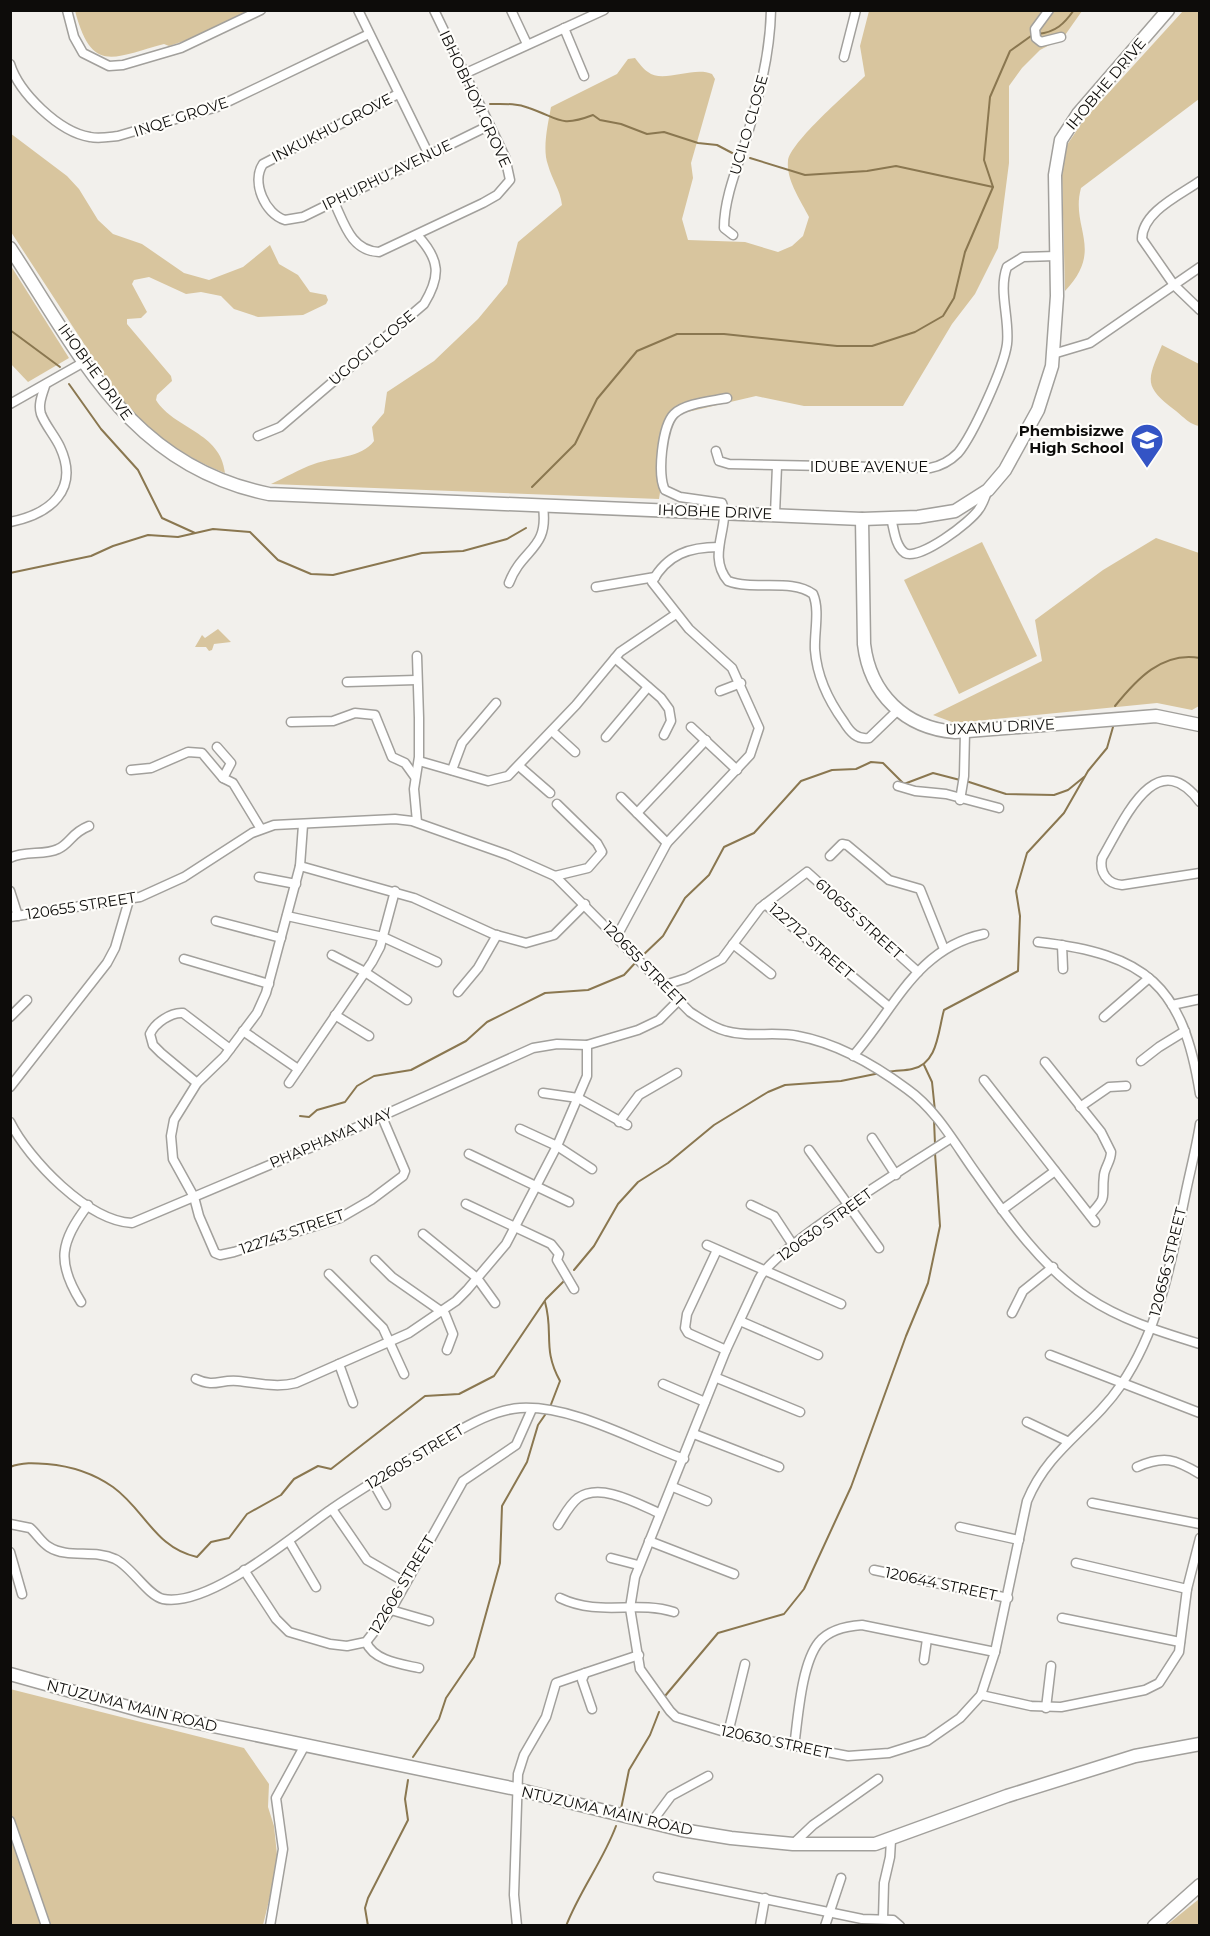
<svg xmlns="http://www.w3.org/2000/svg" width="1210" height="1936" viewBox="0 0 1210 1936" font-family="Montserrat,sans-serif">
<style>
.green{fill:#d8c59e}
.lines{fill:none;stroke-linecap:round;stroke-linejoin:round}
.stream{stroke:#8a7750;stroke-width:2}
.street-casing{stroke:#a2a09c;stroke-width:11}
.secondary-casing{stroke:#a2a09c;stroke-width:15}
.street{stroke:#fff;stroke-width:8}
.secondary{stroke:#fff;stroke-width:12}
.labels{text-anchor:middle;stroke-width:4.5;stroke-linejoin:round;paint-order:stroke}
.street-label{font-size:15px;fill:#0d0c0a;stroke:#fffefb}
.poi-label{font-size:15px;font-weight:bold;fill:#0d0c0a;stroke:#fffefb;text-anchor:end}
</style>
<rect width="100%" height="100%" fill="#f2f0ec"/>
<g class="green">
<path d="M 75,11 L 251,11 L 193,38 L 169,46 L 164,44 C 112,58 92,74 75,11 Z"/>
<path d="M 869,11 L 1082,11 L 1063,38 L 1040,50 L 1022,68 L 1009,86 L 1009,163 L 998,248 L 975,294 L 952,324 L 903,406 L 804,406 L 756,396 L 679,414 L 670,429 L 659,499 L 271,484 C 285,478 299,469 314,464 C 333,457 362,458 374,441 L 372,427 L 384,413 L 387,392 L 434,361 L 478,319 L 507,284 L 518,242 L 562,205 C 560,189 552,180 548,165 C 542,149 548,124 551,107 L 617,74 L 628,59 L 635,58 C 639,63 643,69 648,72 C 662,84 693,66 712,74 L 715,79 L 691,163 L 693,178 L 682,219 L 688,240 L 745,242 L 778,252 L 792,246 L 803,236 L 809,217 C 801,201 786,180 788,161 C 790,142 850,91 865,76 L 860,46 Z"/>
<path d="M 1183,11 L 1199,11 L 1199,99 L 1081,188 C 1070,228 1105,249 1065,291 L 1062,175 L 1067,145 L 1083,121 Z"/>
<path d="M 10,133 L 67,176 L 79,189 L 98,220 L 113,234 L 142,244 L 184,273 L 209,280 L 243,267 L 270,245 L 279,264 L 298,275 L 310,292 L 326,295 L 328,300 L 326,304 L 303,315 L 258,317 L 234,309 L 221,296 L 201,292 L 186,294 L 149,277 L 134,280 L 132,284 L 147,312 L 141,318 L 127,319 L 127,324 L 171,376 L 172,381 L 157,395 L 156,400 C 174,429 221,432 225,473 C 184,457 153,434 122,402 L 11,232 Z"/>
<path d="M 11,266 L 69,358 L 28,382 L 11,364 Z"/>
<path d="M 1162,345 L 1199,364 L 1199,426 C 1191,425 1183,417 1176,411 C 1143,386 1147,381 1162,345 Z"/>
<path d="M 1156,538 L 1199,553 L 1199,706 L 1192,710 L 1157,703 L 965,722 L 952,722 L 933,715 L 1042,661 L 1035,620 L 1103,570 Z"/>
<path d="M 982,542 L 1037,656 L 959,694 L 904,580 Z"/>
<path d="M 218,629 L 231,642 L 214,644 L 212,650 L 209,651 L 206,647 L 195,647 L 202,635 L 205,638 Z"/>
<path d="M 10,1689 L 244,1748 L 269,1784 L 268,1807 L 274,1826 L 278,1864 L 263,1925 L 11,1925 Z"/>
<path d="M 1199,1899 L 1199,1925 L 1167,1925 Z"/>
</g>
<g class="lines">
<g class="stream">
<path d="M 1038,34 C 1056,32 1064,24 1074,10"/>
<path d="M 490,104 C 503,104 516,103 529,108 C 559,118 559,128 593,115 L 600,120 L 621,124 L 647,134 L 664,132 L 698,143 L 717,145 L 736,155"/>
<path d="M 750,158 L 805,175 L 867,171 L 896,166 L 993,187"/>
<path d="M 10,330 L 60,367"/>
<path d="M 69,384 L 101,429 L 138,470 L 162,518 L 195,533"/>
<path d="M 532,487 L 575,444 L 597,399 L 637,351 L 677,334 L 724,334 L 837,346 L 872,346 L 915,332 L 943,316 L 954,298 L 965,252 L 993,187 L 984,160 L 990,97 L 1010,51 L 1031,36"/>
<path d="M 10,573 L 91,556 L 113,546 L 148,535 L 178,537 L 213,529 L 250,532 L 278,560 L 311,574 L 333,575 L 422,553 L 463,551 L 507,539 L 526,528"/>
<path d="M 1115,706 C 1136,680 1162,651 1200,658"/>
<path d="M 966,781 L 1006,794 L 1054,795 L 1068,790 L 1084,777"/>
<path d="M 640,958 L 663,936 L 685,898 L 709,875 L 724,847 L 754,833 L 801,781 L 832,770 L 856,769 L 871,762 L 883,763 L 904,784 L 933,773 L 960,780"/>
<path d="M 924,1065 L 932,1082 L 935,1111"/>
<path d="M 888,1072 C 896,1070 904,1071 912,1069 C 938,1064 938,1031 944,1010 L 1018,971 L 1020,916 L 1016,891 L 1027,853 L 1064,813 L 1088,771 L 1107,748 L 1113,727"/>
<path d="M 300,1116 L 309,1117 L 317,1110 L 345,1102 L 357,1086 L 374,1076 L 411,1070 L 466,1041 L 487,1022 L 545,993 L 588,990 L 624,975 L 636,962"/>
<path d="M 934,1120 L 935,1144"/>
<path d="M 574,1270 L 594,1246 L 618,1204 L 638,1182 L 668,1163 L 714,1125 L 768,1092 L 785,1085 L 841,1081 L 880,1073"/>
<path d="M 545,1302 C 554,1334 542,1348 560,1381 L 550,1407"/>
<path d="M 10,1467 C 22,1462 35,1463 47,1464 C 71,1466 93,1473 113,1487 C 145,1510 155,1548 197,1557 L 211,1542 L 229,1538 L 247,1514 L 281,1495 L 294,1479 L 318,1466 L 331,1469 L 425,1396 L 459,1394 L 494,1376 L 546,1299 L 564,1281"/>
<path d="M 665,1696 L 718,1633 L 784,1614 L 804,1589 L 851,1487 L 906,1336 L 928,1283 L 940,1226 L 935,1153"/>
<path d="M 413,1757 L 439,1719 L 446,1698 L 474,1657 L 500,1563 L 502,1506 L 527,1462 L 538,1425 L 547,1412"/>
<path d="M 621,1809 L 629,1770 L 650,1735 L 659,1712"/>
<path d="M 368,1926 L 365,1908 L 368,1898 L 408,1820 L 405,1799 L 408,1780"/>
<path d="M 566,1926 C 580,1890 603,1861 616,1826"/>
</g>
<g class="street-casing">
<g id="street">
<path d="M 67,10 L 74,37 L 83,53 L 109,66 L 123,65 L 181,48 L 261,10"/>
<path d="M 358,10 L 429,155"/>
<path d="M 511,10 L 527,44"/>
<path d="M 1049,10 L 1035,29 L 1036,38 L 1041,42 L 1061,37"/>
<path d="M 564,28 L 584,76"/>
<path d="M 844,57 L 856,10"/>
<path d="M 10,64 C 19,93 59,132 90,137 C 99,139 109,137 118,136 L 217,107 L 369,34"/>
<path d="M 464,74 L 604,10"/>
<path d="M 398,94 L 263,164 C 251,182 265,214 285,220 L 303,217 L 488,126"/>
<path d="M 1200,181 C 1180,195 1142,212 1142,239 L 1174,285 L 1200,310"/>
<path d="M 334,202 C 344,223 351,251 379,252 L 483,203 L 497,195 L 510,180 L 505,157 L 434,10"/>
<path d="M 733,235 L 724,228 C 724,200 736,170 745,143 C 758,99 770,57 771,10"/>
<path d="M 1053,354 L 1090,343 L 1200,267"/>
<path d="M 727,398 C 713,401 685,403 674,414 C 662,426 657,476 665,490 L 680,497 L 722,503 C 731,526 706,555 728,581 C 754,591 791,578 813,594 C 820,610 814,633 815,650 C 817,677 828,700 844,722 C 850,732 857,740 869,738 L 897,711"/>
<path d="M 10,404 L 84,362"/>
<path d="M 258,436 L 280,427 L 424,304 C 441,276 440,260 418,236"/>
<path d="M 716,451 L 719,461 L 729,464 L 930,468 C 941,466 950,461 958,453 C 973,435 1004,367 1007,344 C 1010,319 998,291 1007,267 L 1023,257 L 1056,256"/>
<path d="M 775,514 L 777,466"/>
<path d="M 891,518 C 894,529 895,546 905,553 C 919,561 971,522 979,509 C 983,504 985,497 987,492"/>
<path d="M 10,522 C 50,514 80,490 60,447 C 55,436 45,425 41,414 C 38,405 42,395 45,386"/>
<path d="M 509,583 C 522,548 549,550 543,507"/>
<path d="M 596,587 L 655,577"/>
<path d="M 417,656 L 419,718 L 419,757 L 414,789 L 417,822"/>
<path d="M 615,658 L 661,698 L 669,709 L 671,721 L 664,735"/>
<path d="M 347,682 L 416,680"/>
<path d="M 720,691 L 741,683"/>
<path d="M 291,722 L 333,721 L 355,713 L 375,715 L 392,757 L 405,763 L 415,777"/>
<path d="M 691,727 L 737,770"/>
<path d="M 552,731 L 575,752"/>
<path d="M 606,737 L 648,687"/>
<path d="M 217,747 L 231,763 L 223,778"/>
<path d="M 419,761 L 488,781 L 508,776 L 576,705 L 620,652 L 676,614"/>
<path d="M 519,766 L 550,793"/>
<path d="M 131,770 L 151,768 L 188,752 L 202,753 L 223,778 L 233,783 L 261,829"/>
<path d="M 452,770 L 462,743 L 496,703"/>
<path d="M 898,786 L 915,791 L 946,794 L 999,808"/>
<path d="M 960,800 L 964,776 L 965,732"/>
<path d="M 1200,802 C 1155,742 1123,823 1102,858 C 1099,872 1107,884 1122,885 L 1200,873"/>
<path d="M 637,813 L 706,740"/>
<path d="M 303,825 L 300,866 L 266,993 L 257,1013 L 224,1057 L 197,1083 L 174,1120 L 171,1136 L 173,1159 L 194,1197 L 199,1216 L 215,1253 L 220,1255 L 234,1252 L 340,1218 L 371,1200 L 403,1176 L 405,1171 L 382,1117"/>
<path d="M 667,843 L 750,755 L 759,728 L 732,668 L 689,629 L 652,582 C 667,554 690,547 719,547"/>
<path d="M 830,856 L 842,844 L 847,845 L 889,880 L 920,889 L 944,949"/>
<path d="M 10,858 C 25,850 44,856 58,849 C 71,843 71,833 89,826"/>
<path d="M 300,866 L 414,898 L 493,934 L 526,943 L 554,935 L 585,904"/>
<path d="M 555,876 L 588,868 L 602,852 L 597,843 L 557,804"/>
<path d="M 259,877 L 296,884"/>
<path d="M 10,891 L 18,916"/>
<path d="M 765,904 L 888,1006"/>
<path d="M 287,916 L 383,937 L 437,962"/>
<path d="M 10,917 L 140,897 L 184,877 L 252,833 L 274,825 L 395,819 L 412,821 L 508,855 L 555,876 L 690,1012 C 701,1019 713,1028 726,1031 C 749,1038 774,1031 798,1036 C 836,1043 876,1066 907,1089 C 938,1111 956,1146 978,1176 C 1008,1219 1043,1268 1087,1297 C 1121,1320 1161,1332 1200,1344"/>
<path d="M 216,921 L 281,938"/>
<path d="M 617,936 L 667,843 L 621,797"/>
<path d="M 1038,942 C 1146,954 1183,985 1200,1094"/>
<path d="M 733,944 L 771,974"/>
<path d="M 1062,945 L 1063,969"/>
<path d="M 332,955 L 365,972 L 407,1000"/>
<path d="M 184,959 L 269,984"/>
<path d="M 665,985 L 687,978 L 722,959 L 760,908 L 807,872 L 918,972"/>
<path d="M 458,992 L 478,968 L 497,935"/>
<path d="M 1172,1005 L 1200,999"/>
<path d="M 335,1015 L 369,1036"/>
<path d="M 10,1017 L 27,1000"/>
<path d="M 1104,1017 L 1149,978"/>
<path d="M 243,1031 L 298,1069"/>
<path d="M 853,1056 C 894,1010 916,948 984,934"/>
<path d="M 1141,1061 L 1159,1047 L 1185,1031"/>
<path d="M 1045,1062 L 1101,1132 L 1111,1152 C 1111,1161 1105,1167 1104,1175 C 1101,1200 1109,1194 1090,1215"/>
<path d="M 984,1080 L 1095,1222"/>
<path d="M 197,1083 L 161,1053 L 153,1045 L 150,1034 C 155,1023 171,1012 183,1013 L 230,1049"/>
<path d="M 289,1083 L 372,962 L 380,947 L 395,891"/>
<path d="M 10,1087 L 107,963 L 115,948 L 129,900"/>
<path d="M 543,1093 L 578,1098 L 627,1125"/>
<path d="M 1080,1107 L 1109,1087 L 1126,1086"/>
<path d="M 10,1122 C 29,1160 88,1221 132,1223 L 324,1142 L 533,1048 L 557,1044 L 587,1045 L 638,1030 L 659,1020 L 679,1000"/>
<path d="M 619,1122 L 639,1095 L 677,1073"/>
<path d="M 520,1129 L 557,1146 L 592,1169"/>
<path d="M 872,1138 L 896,1175"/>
<path d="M 951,1138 C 914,1163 775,1246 759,1279 L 726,1350 L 635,1577 L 630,1608 L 640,1669 L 670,1711 L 676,1717 L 728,1733 L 848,1756 L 889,1753 L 927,1741 L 960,1718 L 981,1695 L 995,1652 L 1027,1501 C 1049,1448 1091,1429 1121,1385 C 1158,1331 1171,1264 1184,1201 C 1189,1175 1196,1150 1200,1124"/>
<path d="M 809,1150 L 879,1248"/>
<path d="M 469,1154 L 569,1202"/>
<path d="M 466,1204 L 551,1244 L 559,1254 L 557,1260 L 574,1289"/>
<path d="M 751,1205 L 774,1216 L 793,1245"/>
<path d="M 1002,1210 L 1055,1171"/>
<path d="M 423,1234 L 477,1278 L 495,1303"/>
<path d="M 707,1245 L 841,1304"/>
<path d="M 717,1250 L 687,1314 L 685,1328 L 688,1333 L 726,1350"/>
<path d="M 375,1260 L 392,1277 L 445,1314 L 453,1334 L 447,1350"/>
<path d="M 329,1274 L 383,1328 L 404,1374"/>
<path d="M 81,1302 C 56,1262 60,1242 88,1205"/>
<path d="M 1012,1313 L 1023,1291 L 1053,1267"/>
<path d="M 740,1321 L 818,1355"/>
<path d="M 1050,1355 L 1200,1413"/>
<path d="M 339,1364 L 353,1403"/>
<path d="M 717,1378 L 800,1412"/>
<path d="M 196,1379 C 215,1388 220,1379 238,1381 C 258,1383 276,1388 296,1383 L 409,1333 L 456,1301 L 467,1290 L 506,1244 L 557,1146 L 587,1076 L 587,1045"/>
<path d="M 663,1384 L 705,1402"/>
<path d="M 1027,1422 L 1067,1441"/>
<path d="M 694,1434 L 779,1467"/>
<path d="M 1137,1467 C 1164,1455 1175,1459 1200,1474"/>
<path d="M 373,1482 L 386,1505"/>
<path d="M 673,1487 L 707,1501"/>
<path d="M 1092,1503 L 1200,1524"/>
<path d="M 332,1509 L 367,1560 L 405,1582"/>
<path d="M 10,1524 L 30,1528 C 37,1534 41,1542 49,1547 C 68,1559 94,1549 115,1559 C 131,1566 148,1596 163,1599 C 210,1608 295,1534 333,1508 C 367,1485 402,1464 437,1443 C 462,1429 491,1410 520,1408 C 573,1405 634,1441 684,1459"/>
<path d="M 558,1525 C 564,1516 569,1505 578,1498 C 601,1482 638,1504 659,1513"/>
<path d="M 960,1527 L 1019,1540"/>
<path d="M 289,1541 L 316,1587"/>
<path d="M 649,1541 L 734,1574"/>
<path d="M 10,1552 L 22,1594"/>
<path d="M 611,1558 L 638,1565"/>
<path d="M 1076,1563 L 1187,1589"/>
<path d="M 244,1570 L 276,1619 L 289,1632 L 330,1644 L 347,1646 L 366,1642 L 391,1610 L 463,1481 L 516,1445 L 532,1409"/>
<path d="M 874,1570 L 1008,1598"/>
<path d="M 560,1598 C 600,1617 635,1600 674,1612"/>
<path d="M 391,1610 L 429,1621"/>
<path d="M 1062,1618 L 1180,1642"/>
<path d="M 366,1642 C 374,1661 401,1664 419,1668"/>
<path d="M 924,1660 L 927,1639"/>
<path d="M 981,1695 L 1031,1706 L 1061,1707 L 1145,1690 L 1159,1683 L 1179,1652 L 1187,1589 L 1200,1538"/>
<path d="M 1046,1708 L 1051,1666"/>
<path d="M 592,1709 L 582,1680 L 585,1673 L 639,1655"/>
<path d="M 728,1733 L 745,1664"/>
<path d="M 794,1747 C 798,1719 801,1664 819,1642 C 829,1630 847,1626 862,1625 L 995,1652"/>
<path d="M 10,1821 L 46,1926"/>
<path d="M 651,1823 L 671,1796 L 708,1776"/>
<path d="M 793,1844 L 813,1825 L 878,1779"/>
<path d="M 658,1877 L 862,1919 L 893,1920 L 900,1926"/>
<path d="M 883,1919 L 884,1883 L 890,1857 L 891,1840"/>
<path d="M 270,1926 L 283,1849 L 276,1798 L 305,1745"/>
<path d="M 517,1926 L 514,1895 L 518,1774 L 524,1755 L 546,1717 L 556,1683 L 585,1673"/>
<path d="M 760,1926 L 765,1898"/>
<path d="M 825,1926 L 841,1878"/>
</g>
</g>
<g class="secondary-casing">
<g id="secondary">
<path d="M 10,248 C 81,356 130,466 269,494 L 862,519 L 918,517 L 955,511 L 988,490 L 1005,470 L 1038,410 L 1052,366 L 1057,296 L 1055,175 L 1061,140 L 1078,114 L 1168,10"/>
<path d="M 862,519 L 864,644 C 870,694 905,728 955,732 L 1156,716 L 1200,725"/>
<path d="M 10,1674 L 146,1712 L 516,1789 L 682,1830 L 731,1838 L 793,1844 L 875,1844 L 1007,1796 L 1135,1756 L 1200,1744"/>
<path d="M 1154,1926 L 1200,1885"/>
</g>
</g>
<use href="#street" class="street"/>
<use href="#secondary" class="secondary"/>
</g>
<defs>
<g id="school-pin" transform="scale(1.725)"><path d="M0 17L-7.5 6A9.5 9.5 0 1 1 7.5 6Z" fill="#3454c5" stroke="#fffefb"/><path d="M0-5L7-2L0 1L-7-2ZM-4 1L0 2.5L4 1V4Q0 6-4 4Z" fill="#fff"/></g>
</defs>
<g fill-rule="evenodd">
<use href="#school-pin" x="1147" y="440"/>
</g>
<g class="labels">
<g class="street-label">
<text transform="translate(1106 84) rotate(-50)" y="5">IHOBHE DRIVE</text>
<text transform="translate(475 99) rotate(65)" y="5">IBHOBHOYI GROVE</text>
<text transform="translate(181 117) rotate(-18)" y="5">INQE GROVE</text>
<text transform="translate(749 125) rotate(-74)" y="5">UCILO CLOSE</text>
<text transform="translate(332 128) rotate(-27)" y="5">INKUKHU GROVE</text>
<text transform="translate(387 175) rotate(-26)" y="5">IPHUPHU AVENUE</text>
<text transform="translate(372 348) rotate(-40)" y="5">UGOGI CLOSE</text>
<text transform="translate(95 372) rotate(54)" y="5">IHOBHE DRIVE</text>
<text x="869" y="472">IDUBE AVENUE</text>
<text transform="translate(715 512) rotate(2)" y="5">IHOBHE DRIVE</text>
<text transform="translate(1000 727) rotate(-3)" y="5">UXAMU DRIVE</text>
<text transform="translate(81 906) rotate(-9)" y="5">120655 STREET</text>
<text transform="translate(859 919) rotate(42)" y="5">610655 STREET</text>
<text transform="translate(811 941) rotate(41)" y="5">122712 STREET</text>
<text transform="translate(644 964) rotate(46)" y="5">120655 STREET</text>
<text transform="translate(331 1138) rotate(-23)" y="5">PHAPHAMA WAY</text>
<text transform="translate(825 1225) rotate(-36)" y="5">120630 STREET</text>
<text transform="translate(292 1232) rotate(-19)" y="5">122743 STREET</text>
<text transform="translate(1168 1262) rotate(-76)" y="5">120656 STREET</text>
<text transform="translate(415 1457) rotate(-31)" y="5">122605 STREET</text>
<text transform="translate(941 1584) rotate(12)" y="5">120644 STREET</text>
<text transform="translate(402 1585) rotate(-59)" y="5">122606 STREET</text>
<text transform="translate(132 1706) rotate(14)" y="5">NTUZUMA MAIN ROAD</text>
<text transform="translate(776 1742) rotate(12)" y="5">120630 STREET</text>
<text transform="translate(607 1811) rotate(13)" y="5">NTUZUMA MAIN ROAD</text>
</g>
<g class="poi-label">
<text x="1124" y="436">Phembisizwe<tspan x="1124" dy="17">High School</tspan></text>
</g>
</g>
<rect width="1210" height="1936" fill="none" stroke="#0d0c0a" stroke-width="24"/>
</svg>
